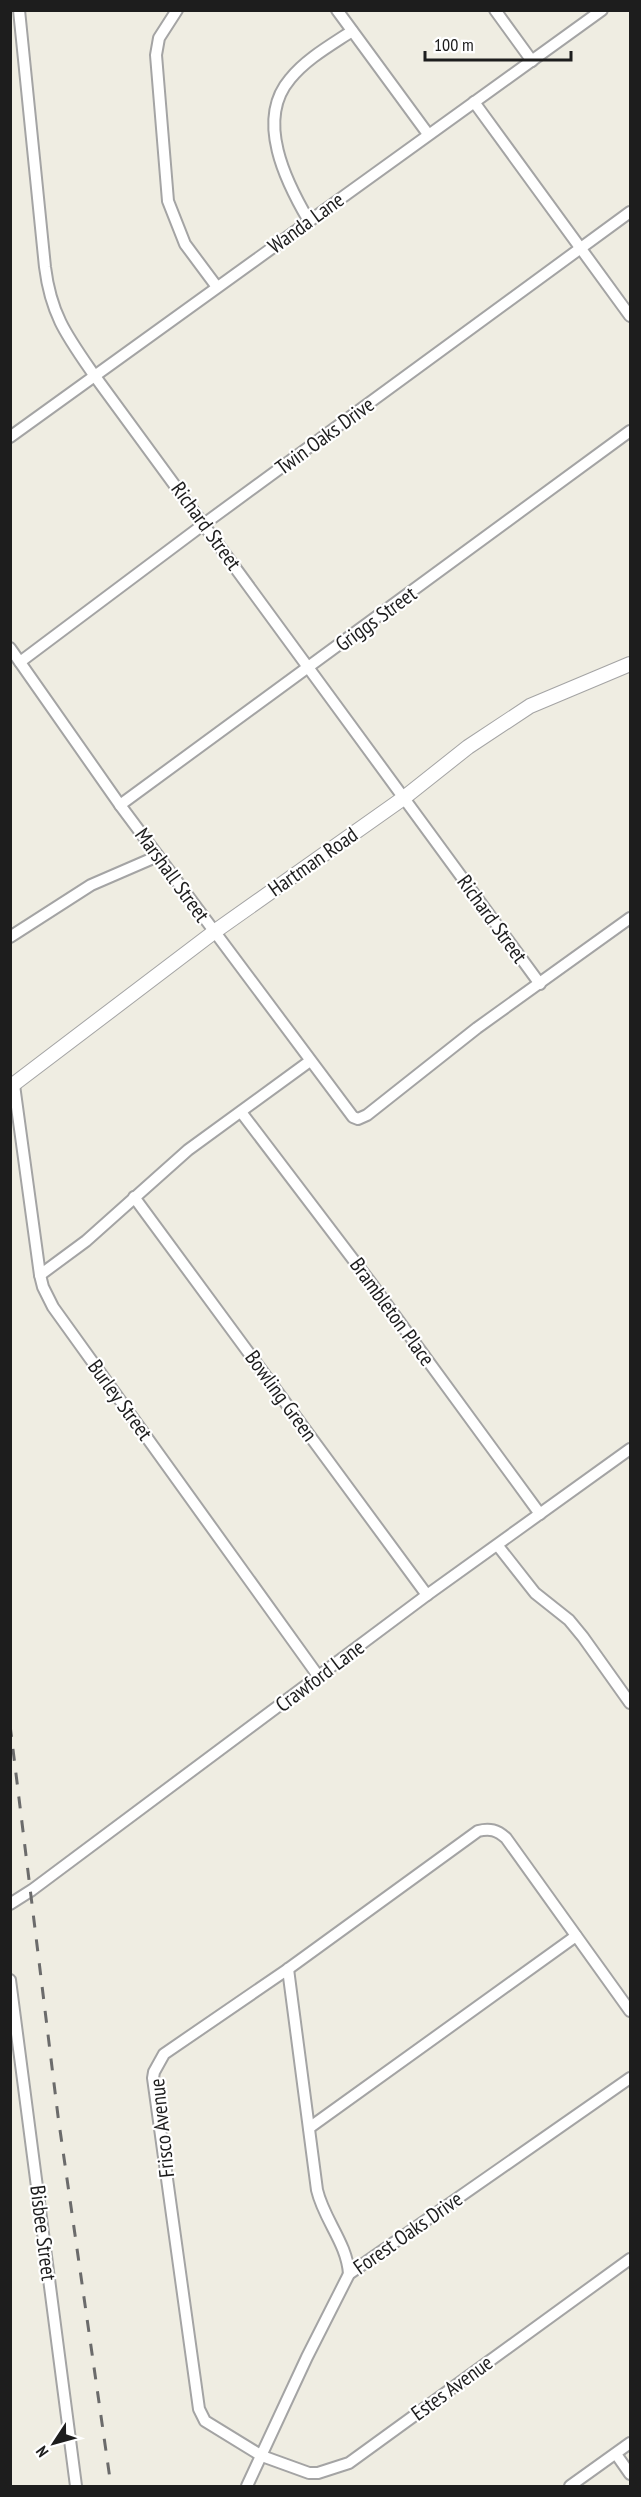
<svg xmlns="http://www.w3.org/2000/svg" width="641" height="2497" viewBox="0 0 641 2497" font-family="'PT Sans Narrow',sans-serif">
<style>
.lines{fill:none;stroke-linecap:round;stroke-linejoin:round}
.minor-casing{stroke:#a4a4a4;stroke-width:14}
.tertiary-casing{stroke:#a4a4a4;stroke-width:16}
.minor{stroke:#fff;stroke-width:10}
.tertiary{stroke:#fff;stroke-width:14}
.rail{stroke:#6b6b6b;stroke-width:3;stroke-dasharray:12 12;stroke-linecap:butt}
.labels{text-anchor:middle;stroke-width:4.5;stroke-linejoin:round;paint-order:stroke}
.street-label{font-size:21px;fill:#1d1d1d;stroke:#fff}
</style>
<rect width="100%" height="100%" fill="#efede2"/>
<g class="lines">
<g class="minor-casing">
<g id="minor">
<path d="M 19,10 L 45,267 C 51,315 67,336 94,375 L 540,984"/>
<path d="M 177,10 L 159,38 L 156,55 L 168,201 L 185,244 L 217,287"/>
<path d="M 337,10 L 428,134"/>
<path d="M 495,10 L 532,61"/>
<path d="M 474,102 L 630,316"/>
<path d="M 309,221 C 286,182 255,120 290,79 C 306,59 331,45 352,31"/>
<path d="M 10,437 L 602,10"/>
<path d="M 10,648 L 120,805 L 353,1117 L 358,1119 L 367,1115 L 477,1028 L 630,918"/>
<path d="M 20,662 L 204,524 L 630,212"/>
<path d="M 120,805 L 630,431"/>
<path d="M 10,937 L 91,885 L 158,856"/>
<path d="M 14,1085 L 40,1275 L 43,1287 L 53,1307 L 319,1677"/>
<path d="M 241,1112 L 371,1283 L 540,1514"/>
<path d="M 134,1197 L 427,1595"/>
<path d="M 40,1275 L 86,1241 L 188,1150 L 310,1061"/>
<path d="M 498,1546 L 535,1593 L 569,1620 L 583,1637 L 630,1703"/>
<path d="M 10,1904 L 32,1890 L 427,1595 L 630,1449"/>
<path d="M 288,1969 L 317,2190 C 324,2220 347,2243 349,2274"/>
<path d="M 10,1980 L 76,2486"/>
<path d="M 630,2011 L 506,1838 C 497,1830 490,1828 478,1831 L 288,1969 L 164,2054 L 154,2072 L 153,2078 L 199,2409 L 205,2421 L 262,2456 L 309,2473 L 318,2473 L 349,2463 L 630,2259"/>
<path d="M 309,2128 L 576,1936"/>
<path d="M 616,2454 L 630,2474"/>
<path d="M 247,2486 L 307,2357 L 349,2274 L 630,2078"/>
<path d="M 570,2486 L 630,2443"/>
</g>
</g>
<g class="tertiary-casing">
<path id="tertiary" d="M 10,1087 L 214,932 L 405,797 L 468,747 L 530,706 L 630,664"/>
</g>
<use href="#minor" class="minor"/>
<use href="#tertiary" class="tertiary"/>
<path class="rail" d="M 10,1725 L 58,2116 L 111,2486"/>
</g>
<g class="labels">
<g class="street-label">
<text transform="translate(306 223) rotate(-36)" y="7">Wanda Lane</text>
<text transform="translate(325 436) rotate(-36)" y="7">Twin Oaks Drive</text>
<text transform="translate(206 526) rotate(54)" y="7">Richard Street</text>
<text transform="translate(376 619) rotate(-36)" y="7">Griggs Street</text>
<text transform="translate(313 862) rotate(-35)" y="7">Hartman Road</text>
<text transform="translate(172 875) rotate(54)" y="7">Marshall Street</text>
<text transform="translate(492 919) rotate(54)" y="7">Richard Street</text>
<text transform="translate(392 1312) rotate(54)" y="7">Brambleton Place</text>
<text transform="translate(281 1396) rotate(54)" y="7">Bowling Green</text>
<text transform="translate(120 1400) rotate(54)" y="7">Burley Street</text>
<text transform="translate(320 1676) rotate(-37)" y="7">Crawford Lane</text>
<text transform="translate(162 2128) rotate(-96)" y="7">Frisco Avenue</text>
<text transform="translate(43 2233) rotate(83)" y="7">Bisbee Street</text>
<text transform="translate(408 2233) rotate(-35)" y="7">Forest Oaks Drive</text>
<text transform="translate(452 2388) rotate(-36)" y="7">Estes Avenue</text>
</g>
</g>
<rect width="641" height="2497" fill="none" stroke="#1d1d1d" stroke-width="24"/>
<g transform="translate(54 2443) rotate(234)" stroke="#ffffff" stroke-width="4.5" paint-order="stroke">
<path d="M0-4.5L10 22L0 15L-10 22Z" fill="#1d1d1d"/>
<text y="-9" font-size="16" font-weight="bold" text-anchor="middle" fill="#1d1d1d">N</text>
</g>
<path d="M425 51v9h146v-9" fill="none" stroke="#1d1d1d" stroke-width="3"/>
<text x="434" y="51" font-size="18" fill="#1d1d1d" stroke="#ffffff" stroke-width="4.5" paint-order="stroke">100 m</text>
</svg>
